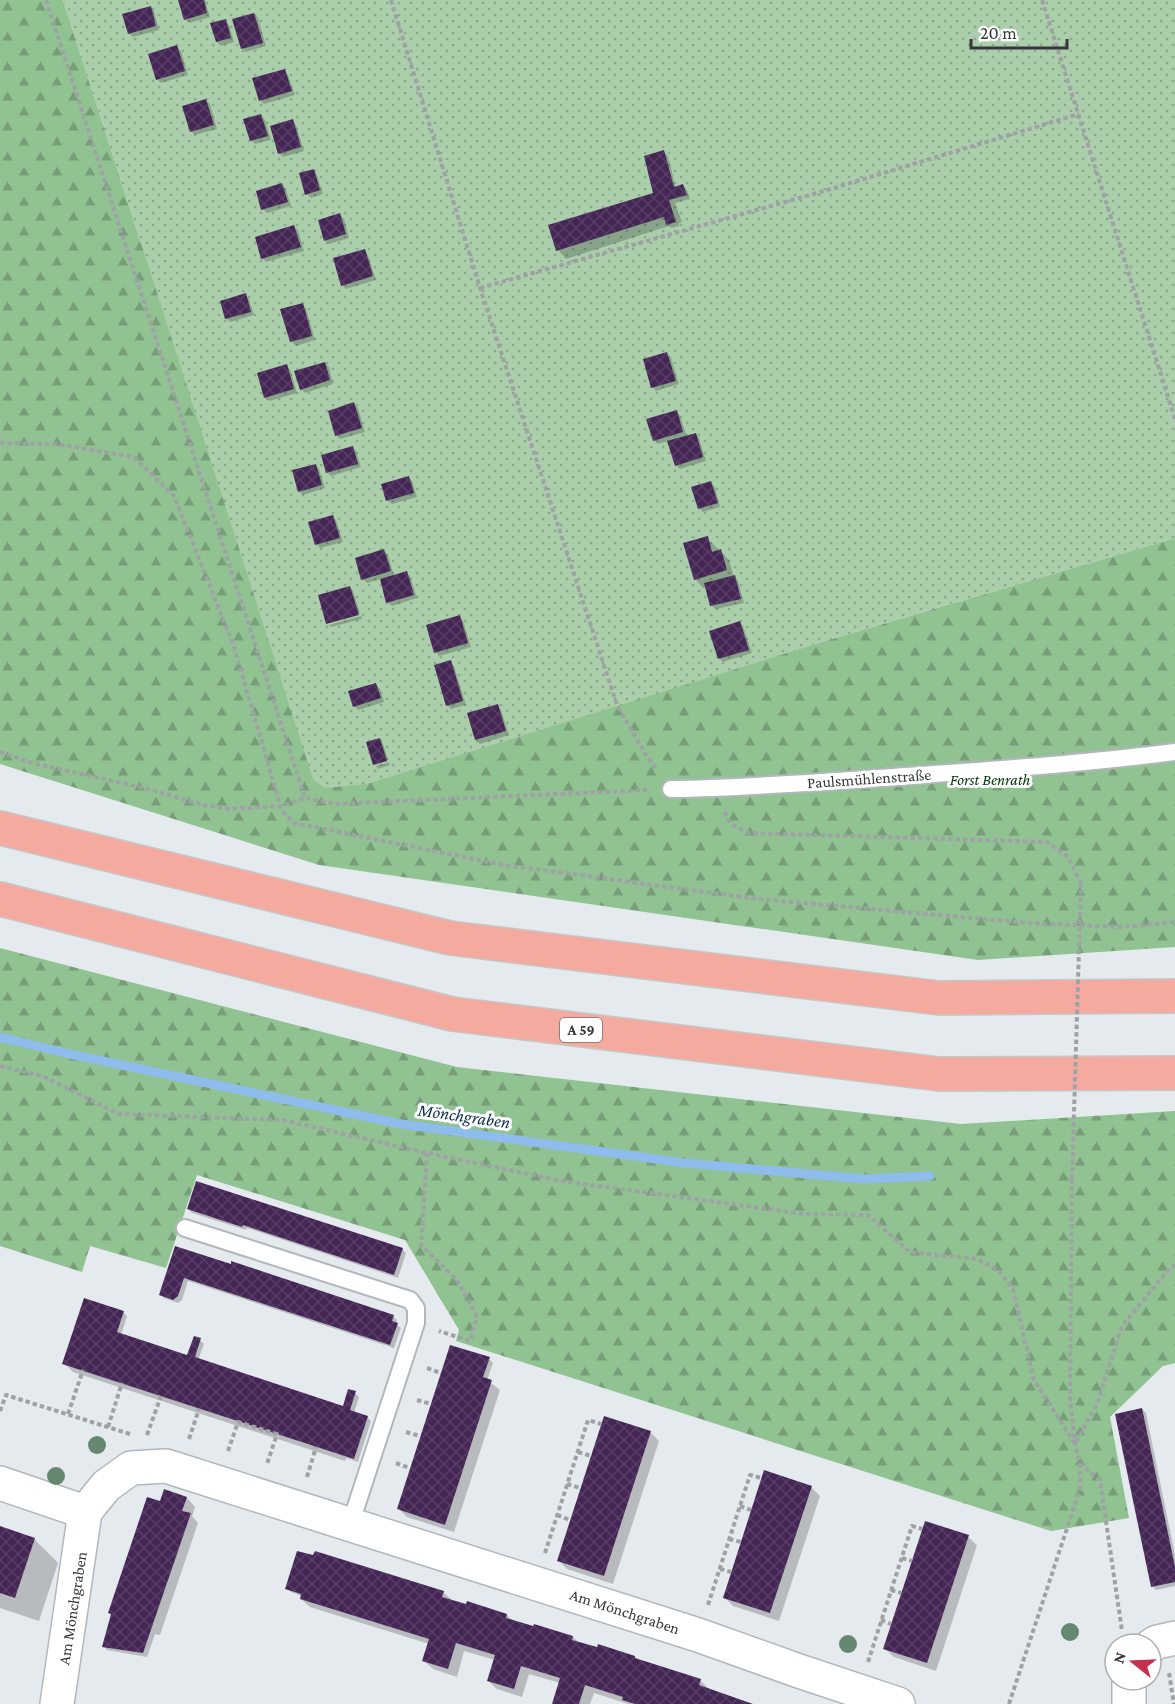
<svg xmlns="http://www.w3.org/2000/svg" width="1175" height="1704" viewBox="0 0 1175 1704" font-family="'Crimson Pro',serif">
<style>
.forest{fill:url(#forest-firs)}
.garden{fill:url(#garden-dots)}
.shadow{fill:#0003}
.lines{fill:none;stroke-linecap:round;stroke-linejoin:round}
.stream{stroke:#8ebcec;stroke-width:9}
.building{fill:url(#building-cross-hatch)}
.service-casing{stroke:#b2b7bb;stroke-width:20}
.minor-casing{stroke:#b2b7bb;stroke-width:36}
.motorway-casing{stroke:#c6c7c7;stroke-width:36}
.path{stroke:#9fa2a5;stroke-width:4;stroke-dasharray:4.5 3;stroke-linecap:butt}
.service{stroke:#fff;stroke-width:16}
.minor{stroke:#fff;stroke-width:33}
.motorway{stroke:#f5aaa0;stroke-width:33}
.path-bridge{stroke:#9fa2a5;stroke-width:4;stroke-dasharray:4.5 3;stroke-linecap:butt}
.tree{fill:#678870}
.labels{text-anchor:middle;stroke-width:6;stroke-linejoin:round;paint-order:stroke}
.shield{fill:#fff;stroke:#727374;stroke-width:1.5}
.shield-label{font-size:15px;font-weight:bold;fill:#353738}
.street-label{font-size:16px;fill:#353738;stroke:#fff}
.park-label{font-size:16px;font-style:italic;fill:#003708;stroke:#fff}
.water-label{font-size:18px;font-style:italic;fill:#0f3050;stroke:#fff}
</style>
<defs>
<pattern id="forest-firs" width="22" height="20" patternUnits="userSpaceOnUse" patternTransform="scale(1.5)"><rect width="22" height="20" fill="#91c292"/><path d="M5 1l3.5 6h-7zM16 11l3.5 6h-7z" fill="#779e78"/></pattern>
<pattern id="garden-dots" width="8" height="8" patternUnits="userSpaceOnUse" patternTransform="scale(1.5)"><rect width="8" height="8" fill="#abceab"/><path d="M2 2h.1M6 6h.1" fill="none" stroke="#8ca88c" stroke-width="1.8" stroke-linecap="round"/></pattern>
<pattern id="building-cross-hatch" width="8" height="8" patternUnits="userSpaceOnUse" patternTransform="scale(1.5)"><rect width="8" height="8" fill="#452755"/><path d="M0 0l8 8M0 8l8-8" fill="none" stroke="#583e66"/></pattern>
</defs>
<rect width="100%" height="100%" fill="#e5eaee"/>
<g class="forest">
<path d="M 0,0 L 63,0 L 141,243 L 606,708 L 835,638 L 1175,538 L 1175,947 L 978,960 L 319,865 L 0,764 Z"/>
<path d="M 0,948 L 457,1067 L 961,1124 L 1175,1111 L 1175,1363 L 1163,1366 L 1110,1417 L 1129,1518 L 1051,1531 L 456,1341 L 459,1330 L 405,1240 L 197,1175 L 166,1268 L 90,1246 L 82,1272 L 0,1246 Z"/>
</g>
<path class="garden" d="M 63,0 L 1175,0 L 1175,538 L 835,638 L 367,784 L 325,788 L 313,779 Z"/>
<g class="shadow">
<path d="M 180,0 L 205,0 L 210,17 L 189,23 L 185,19 Z"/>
<path d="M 150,7 L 154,11 L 159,30 L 133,37 L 129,33 Z"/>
<path d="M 254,14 L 258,18 L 266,46 L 246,52 L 242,48 Z"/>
<path d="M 225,21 L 229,25 L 234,42 L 221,46 L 217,42 Z"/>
<path d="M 177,47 L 181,51 L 188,75 L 161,83 L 157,79 Z"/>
<path d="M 284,71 L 288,75 L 295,95 L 264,104 L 260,100 Z"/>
<path d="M 206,101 L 210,104 L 217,129 L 195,135 L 191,131 Z"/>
<path d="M 261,116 L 265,120 L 271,140 L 255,144 L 251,140 Z"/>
<path d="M 292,121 L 296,125 L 304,151 L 283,157 L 279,153 Z"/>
<path d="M 664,152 L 668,156 L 676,188 L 683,186 L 687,190 L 690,199 L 675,203 L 682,222 L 679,223 L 679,226 L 672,228 L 669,226 L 566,259 L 558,250 L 656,194 Z"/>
<path d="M 313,171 L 317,175 L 323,194 L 311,198 L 307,194 Z"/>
<path d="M 282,185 L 286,189 L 291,206 L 267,213 L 263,209 L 258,192 Z"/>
<path d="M 340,215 L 344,219 L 349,238 L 329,244 L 325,240 Z"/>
<path d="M 294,227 L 298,230 L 304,251 L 266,262 L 262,258 Z"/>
<path d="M 365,251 L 368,255 L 376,280 L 346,289 L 342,285 Z"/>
<path d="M 245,295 L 249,299 L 254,315 L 230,322 L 226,318 Z"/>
<path d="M 302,304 L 306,308 L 315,340 L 296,346 L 292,342 L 282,310 Z"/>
<path d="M 667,354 L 671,358 L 679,384 L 656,391 L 652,387 Z"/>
<path d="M 325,363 L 329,367 L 333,384 L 305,393 L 301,389 Z"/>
<path d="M 286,366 L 290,369 L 297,393 L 269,401 L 265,397 Z"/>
<path d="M 354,404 L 358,408 L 365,432 L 340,439 L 336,435 Z"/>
<path d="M 677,412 L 680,416 L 687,437 L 696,434 L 699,438 L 706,461 L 680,469 L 676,465 L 669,441 L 658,444 L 654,440 Z"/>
<path d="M 352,447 L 356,451 L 361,467 L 331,476 L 327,472 Z"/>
<path d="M 315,465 L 319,469 L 325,488 L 303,495 L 299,491 Z"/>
<path d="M 408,477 L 412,481 L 417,497 L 392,504 L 388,501 L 383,485 Z"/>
<path d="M 711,483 L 715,487 L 720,507 L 703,512 L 699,508 Z"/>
<path d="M 332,516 L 336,520 L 343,542 L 320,548 L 316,544 Z"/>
<path d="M 707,538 L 716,547 L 717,552 L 720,551 L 729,560 L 734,577 L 738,581 L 744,603 L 716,609 L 712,606 L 707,587 L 703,588 L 695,579 Z"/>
<path d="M 384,551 L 388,555 L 394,576 L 406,573 L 410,576 L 417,598 L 392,606 L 388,602 L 381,579 L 367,583 L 363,579 Z"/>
<path d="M 350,587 L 353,591 L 360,613 L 328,622 L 328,624 L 320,596 Z"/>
<path d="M 361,616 L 362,619 L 331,627 L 329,625 Z"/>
<path d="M 459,617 L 463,621 L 471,647 L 439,656 L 436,652 Z"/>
<path d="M 739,622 L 743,626 L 752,653 L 723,662 L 719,658 Z"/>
<path d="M 450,662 L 454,666 L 466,705 L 451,709 L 447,705 Z"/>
<path d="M 376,685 L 380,689 L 384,702 L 358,710 L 354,706 Z"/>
<path d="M 497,706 L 501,710 L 509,735 L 480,744 L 476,740 Z"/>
<path d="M 379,740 L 383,744 L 388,760 L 375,765 L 368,743 Z"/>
<path d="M 389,762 L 390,765 L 378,769 L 376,766 Z"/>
<path d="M 188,1209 L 402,1249 L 406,1253 L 398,1278 L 247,1228 L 246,1230 L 192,1213 Z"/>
<path d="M 176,1248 L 393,1316 L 397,1320 L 396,1324 L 401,1328 L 394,1348 L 188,1281 L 182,1300 L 178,1303 L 164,1298 L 161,1294 Z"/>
<path d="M 123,1312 L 127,1316 L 121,1335 L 188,1357 L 200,1340 L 204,1344 L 198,1360 L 344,1408 L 355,1393 L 359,1397 L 354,1413 L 367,1417 L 371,1421 L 358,1462 L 346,1458 L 345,1461 L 73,1372 L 64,1363 Z"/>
<path d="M 489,1359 L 493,1363 L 487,1380 L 500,1390 L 454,1532 L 407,1517 L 398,1508 Z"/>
<path d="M 1142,1409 L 1146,1413 L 1175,1555 L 1175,1586 L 1156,1590 L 1152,1586 Z"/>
<path d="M 605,1418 L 651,1433 L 659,1441 L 613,1584 L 567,1569 L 558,1560 Z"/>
<path d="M 811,1487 L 820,1496 L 779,1621 L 733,1606 L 724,1597 Z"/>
<path d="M 165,1491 L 187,1498 L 195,1507 L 192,1516 L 198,1523 L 160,1635 L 155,1634 L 147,1657 L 107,1650 L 103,1646 L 112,1616 L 110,1613 Z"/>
<path d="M 0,1528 L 34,1539 L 58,1563 L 39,1621 L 0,1608 Z"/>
<path d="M 968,1537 L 977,1545 L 936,1671 L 894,1657 L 885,1649 Z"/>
<path d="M 287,1588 L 443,1592 L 453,1601 L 507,1615 L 513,1621 L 573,1637 L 579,1643 L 635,1657 L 639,1661 L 700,1680 L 709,1689 L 750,1704 L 628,1704 L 594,1693 L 590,1704 L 554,1704 L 560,1683 L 529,1674 L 522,1697 L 497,1689 L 488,1681 L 495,1660 L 464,1651 L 457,1677 L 433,1669 L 424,1661 L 429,1644 L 310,1607 L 301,1599 L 302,1596 L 291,1592 Z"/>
</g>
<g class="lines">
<path class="stream" d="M 0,1037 L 70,1054 L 401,1124 L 685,1163 L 864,1179 L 930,1176"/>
</g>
<g class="building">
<path d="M 178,0 L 204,0 L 207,13 L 184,20 Z"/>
<path d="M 151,6 L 156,26 L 128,34 L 122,14 Z"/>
<path d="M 254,13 L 263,43 L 241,49 L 232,19 Z"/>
<path d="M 226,19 L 231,38 L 216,42 L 210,23 Z"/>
<path d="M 177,45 L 185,71 L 156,80 L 148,54 Z"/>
<path d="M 285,69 L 292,91 L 259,101 L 252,78 Z"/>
<path d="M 206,99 L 214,125 L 190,132 L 182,106 Z"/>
<path d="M 261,114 L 268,136 L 250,141 L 243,119 Z"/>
<path d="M 293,119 L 301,147 L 278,154 L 270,126 Z"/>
<path d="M 664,150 L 674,187 L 683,184 L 687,195 L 669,200 L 676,222 L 666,225 L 664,217 L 556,251 L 548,225 L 653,193 L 644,156 Z"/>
<path d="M 314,169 L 320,190 L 305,195 L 299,173 Z"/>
<path d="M 282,183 L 288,202 L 261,210 L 256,191 Z"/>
<path d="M 340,213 L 346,234 L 324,241 L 318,220 Z"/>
<path d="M 294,225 L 301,247 L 261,259 L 255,237 Z"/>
<path d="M 365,249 L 373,276 L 341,286 L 333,258 Z"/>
<path d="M 246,293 L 251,312 L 225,319 L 220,301 Z"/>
<path d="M 303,303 L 312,336 L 290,342 L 280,309 Z"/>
<path d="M 667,352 L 676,381 L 651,388 L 643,359 Z"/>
<path d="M 325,362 L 330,380 L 300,390 L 294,371 Z"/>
<path d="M 287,364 L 294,389 L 264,398 L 257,373 Z"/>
<path d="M 354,402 L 362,428 L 335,436 L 328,411 Z"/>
<path d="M 677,410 L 683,432 L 653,441 L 646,419 Z"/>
<path d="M 696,433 L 703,457 L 675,466 L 667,441 Z"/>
<path d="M 353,446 L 358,464 L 326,473 L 321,455 Z"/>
<path d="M 316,464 L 322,485 L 298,492 L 292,470 Z"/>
<path d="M 409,476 L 414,493 L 386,501 L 381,484 Z"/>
<path d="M 711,481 L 718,503 L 698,509 L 691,487 Z"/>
<path d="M 333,515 L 340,538 L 315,545 L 308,522 Z"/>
<path d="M 708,536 L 712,552 L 721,549 L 727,570 L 694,580 L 683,543 Z"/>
<path d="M 384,549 L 391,571 L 361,580 L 355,558 Z"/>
<path d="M 407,571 L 414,595 L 386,603 L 380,579 Z"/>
<path d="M 735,575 L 741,599 L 710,606 L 704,583 Z"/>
<path d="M 350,586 L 359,615 L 326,624 L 318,595 Z"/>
<path d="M 460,615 L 468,643 L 434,653 L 426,625 Z"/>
<path d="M 740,621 L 749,650 L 718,659 L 709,631 Z"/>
<path d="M 451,660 L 463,701 L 446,706 L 434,665 Z"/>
<path d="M 376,683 L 381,698 L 353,707 L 348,691 Z"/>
<path d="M 498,704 L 506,731 L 475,740 L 467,713 Z"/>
<path d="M 380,738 L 387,761 L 373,765 L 366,742 Z"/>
<path d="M 196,1181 L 403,1248 L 394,1275 L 243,1225 L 242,1227 L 187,1209 Z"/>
<path d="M 175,1246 L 231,1264 L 231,1261 L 394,1315 L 392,1321 L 398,1323 L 390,1345 L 184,1278 L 178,1296 L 173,1300 L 159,1295 Z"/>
<path d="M 84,1298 L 124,1311 L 117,1332 L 187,1355 L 194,1336 L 201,1338 L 195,1357 L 343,1406 L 348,1389 L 356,1391 L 350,1410 L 368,1416 L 354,1459 L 62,1364 Z"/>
<path d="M 450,1345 L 490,1357 L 483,1377 L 492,1380 L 445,1525 L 397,1509 Z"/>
<path d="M 1142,1408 L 1175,1567 L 1175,1582 L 1151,1587 L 1115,1414 Z"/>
<path d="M 604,1416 L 651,1431 L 604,1576 L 557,1561 Z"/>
<path d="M 764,1470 L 812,1486 L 770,1613 L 723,1598 Z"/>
<path d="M 164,1489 L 187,1497 L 182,1511 L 191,1513 L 143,1653 L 102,1647 L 111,1614 L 108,1613 L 147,1497 L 160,1501 Z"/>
<path d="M 925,1521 L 969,1535 L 927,1663 L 883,1649 Z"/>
<path d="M 0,1526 L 35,1538 L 15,1598 L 0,1593 Z"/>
<path d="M 297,1551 L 313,1555 L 315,1551 L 444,1591 L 442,1597 L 466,1604 L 467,1601 L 507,1614 L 506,1618 L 533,1626 L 534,1624 L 573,1636 L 572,1640 L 597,1647 L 598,1644 L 635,1656 L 635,1658 L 701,1679 L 699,1685 L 753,1704 L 635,1704 L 622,1700 L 623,1697 L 585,1685 L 579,1704 L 552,1704 L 560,1678 L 521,1666 L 514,1689 L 487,1681 L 495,1655 L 456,1643 L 448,1669 L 422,1661 L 429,1639 L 300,1599 L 301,1594 L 285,1589 Z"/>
</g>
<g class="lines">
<g class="service-casing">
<g id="service">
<path d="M 671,789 C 745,788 820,782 894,777 C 988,770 1082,764 1175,752"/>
<path d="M 185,1228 L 410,1300 L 416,1308 L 416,1323 L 350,1525"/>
</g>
</g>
<g class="minor-casing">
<g id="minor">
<path d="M 0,1483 L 85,1512"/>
<path d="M 1151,1646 L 1157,1642 L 1175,1638"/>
<path d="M 1129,1680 L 1129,1704"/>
<path d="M 57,1704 L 85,1512 L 106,1486 L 131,1468 L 166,1466 L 698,1635 L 799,1671 L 898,1704"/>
</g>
</g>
<g class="motorway-casing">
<g id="motorway">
<path d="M 0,828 L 450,938 L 939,998 L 1175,996"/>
<path d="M 0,899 L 452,1014 L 939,1074 L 1175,1073"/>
</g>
</g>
<g class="path">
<path d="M 46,0 L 305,798"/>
<path d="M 391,0 L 480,288 L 617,705 L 645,753 L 656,769"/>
<path d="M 1042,0 L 1175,419"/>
<path d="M 480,288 L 824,191 L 1079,114"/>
<path d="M 0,443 L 56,444 L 134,457 L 174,496 L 234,647 L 282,811 L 294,823 L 504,865 L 758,899 L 1028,923 L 1121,927 L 1175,922"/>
<path d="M 0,752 L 32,763 L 149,789 L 203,805 L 229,809 L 281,806 L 305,798 L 335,804 L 647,790"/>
<path d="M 725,812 C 727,824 739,829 749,833 L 1047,842 L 1068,857 L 1081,883"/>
<path d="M 0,1066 L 42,1076 L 119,1114 L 283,1120 L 427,1153 L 562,1181 L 804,1214 L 868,1215 L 910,1252 L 977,1259 L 999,1271 L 1013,1289 L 1034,1380 L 1075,1444 L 1097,1404 L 1122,1326 L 1170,1268 L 1175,1265"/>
<path d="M 427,1153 L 421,1245 L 457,1280 L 477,1317 L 470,1341 L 439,1331"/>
<path d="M 1072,1179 L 1070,1397 L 1075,1444 L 1080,1464 L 1100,1480 L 1122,1631"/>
<path d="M 427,1368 L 441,1373"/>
<path d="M 417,1400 L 431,1404"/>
<path d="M 0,1411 L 6,1395 L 130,1434"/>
<path d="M 68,1414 L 83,1370"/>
<path d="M 108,1427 L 122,1383"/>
<path d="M 406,1432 L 420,1436"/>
<path d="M 147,1435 L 161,1396"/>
<path d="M 189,1439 L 199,1409"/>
<path d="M 228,1451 L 238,1422 L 277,1434 L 267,1464"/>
<path d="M 578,1452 L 591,1456"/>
<path d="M 396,1463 L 410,1468"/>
<path d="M 307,1477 L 316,1447"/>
<path d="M 567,1484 L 580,1488"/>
<path d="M 740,1506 L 751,1510"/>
<path d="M 557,1515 L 570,1520"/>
<path d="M 729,1539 L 741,1542"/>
<path d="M 545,1553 L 588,1420 L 601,1424"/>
<path d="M 902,1558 L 912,1561"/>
<path d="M 720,1569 L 731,1572"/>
<path d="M 891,1590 L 901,1593"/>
<path d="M 708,1605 L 750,1475 L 761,1478"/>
<path d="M 881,1620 L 891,1624"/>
<path d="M 868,1662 L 912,1526 L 922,1529"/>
<path d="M 1169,1673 L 1174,1704"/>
<path d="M 1009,1704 L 1080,1489 L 1080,1464"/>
</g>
<use href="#service" class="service"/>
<use href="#minor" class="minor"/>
<use href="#motorway" class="motorway"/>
<path class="path-bridge" d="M 1072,1179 L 1081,883"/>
</g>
<g class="tree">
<circle cx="97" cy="1445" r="9"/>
<circle cx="56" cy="1476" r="9"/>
<circle cx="1070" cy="1632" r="9"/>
<circle cx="848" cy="1644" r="9"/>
</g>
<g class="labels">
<rect class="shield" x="560" y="1018" width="42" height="24" rx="4.5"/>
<g class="shield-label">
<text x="581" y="1035">A 59</text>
</g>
<g class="street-label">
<text transform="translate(869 778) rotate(-4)" y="6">Paulsmühlenstraße</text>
<text transform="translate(72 1608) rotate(-81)" y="6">Am Mönchgraben</text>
<text transform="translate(625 1611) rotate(18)" y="6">Am Mönchgraben</text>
</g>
<g class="park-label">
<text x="990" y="785">Forst Benrath</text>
</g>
<g class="water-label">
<text transform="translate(464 1116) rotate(8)" y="6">Mönchgraben</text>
</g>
</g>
<g transform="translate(1133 1662) rotate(288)"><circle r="28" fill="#ffffff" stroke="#aeafaf" stroke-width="1.5"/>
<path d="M0-4.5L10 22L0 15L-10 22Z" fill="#c23149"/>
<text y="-9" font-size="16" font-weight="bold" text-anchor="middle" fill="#353738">N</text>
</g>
<path d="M971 39v9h96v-9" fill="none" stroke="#353738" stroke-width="3"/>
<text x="980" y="39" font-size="18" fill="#353738" stroke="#ffffff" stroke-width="4.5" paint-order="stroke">20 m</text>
</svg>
